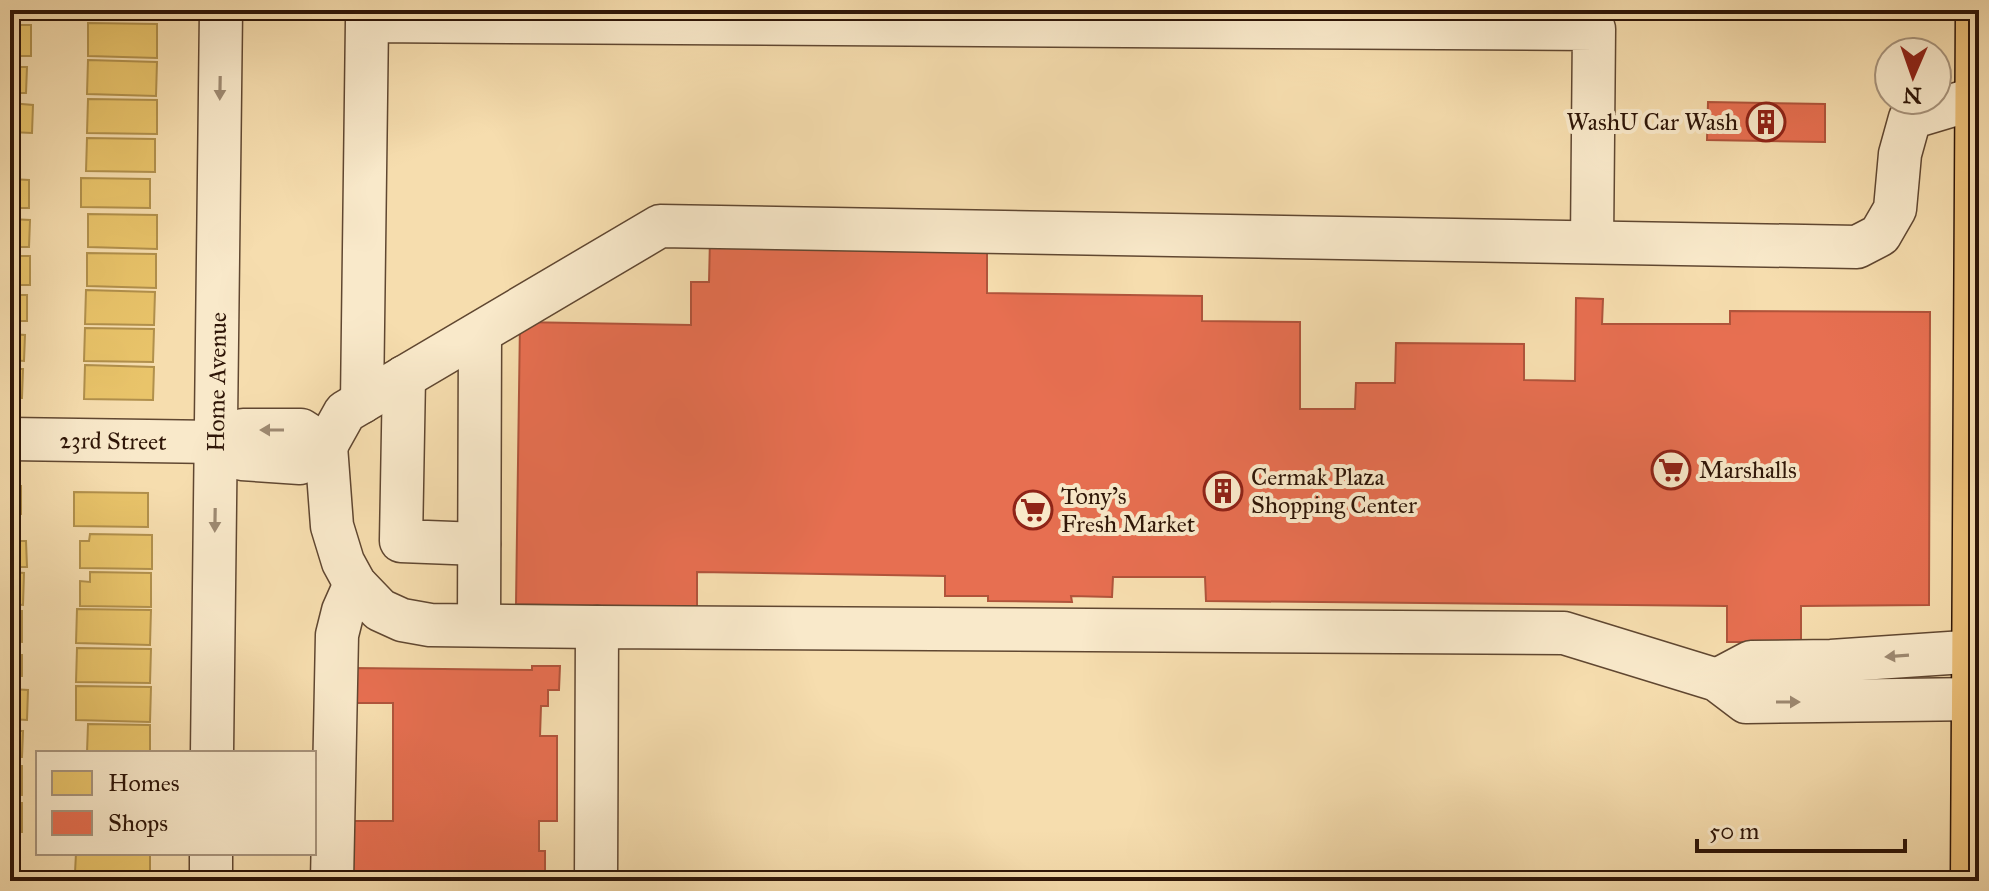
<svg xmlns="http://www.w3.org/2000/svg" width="1989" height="891" viewBox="0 0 1989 891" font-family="'IM FELL Great Primer',serif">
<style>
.homes{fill:#e9c46a;stroke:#b1904c;stroke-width:2}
.shops{fill:#e76f51;stroke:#b0543b;stroke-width:2}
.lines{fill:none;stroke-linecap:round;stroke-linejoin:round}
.minor-casing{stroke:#604731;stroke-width:45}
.major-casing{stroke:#2e1507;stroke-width:47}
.minor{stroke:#f9e9ca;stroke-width:42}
.major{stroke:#ebbe77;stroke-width:44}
.oneway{fill:#9e8a72}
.labels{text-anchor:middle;stroke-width:8;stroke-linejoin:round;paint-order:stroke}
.poi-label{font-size:24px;fill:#2e1507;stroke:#f9e9ca;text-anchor:start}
.street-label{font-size:24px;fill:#2e1507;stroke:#f9e9ca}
</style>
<rect width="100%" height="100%" fill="#f6ddae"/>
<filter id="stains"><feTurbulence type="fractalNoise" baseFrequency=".0025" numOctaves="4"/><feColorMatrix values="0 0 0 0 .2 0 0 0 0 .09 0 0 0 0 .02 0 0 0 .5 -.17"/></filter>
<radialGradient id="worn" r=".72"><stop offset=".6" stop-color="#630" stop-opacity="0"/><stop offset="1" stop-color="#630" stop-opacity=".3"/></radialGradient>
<g class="homes">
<path d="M 85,10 L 154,10 L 154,20 L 85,19 Z"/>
<path d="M 88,23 L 157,24 L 157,58 L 88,56 Z"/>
<rect x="10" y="25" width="21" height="31"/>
<path d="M 88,60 L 157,62 L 156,96 L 87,94 Z"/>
<path d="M 10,67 L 27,67 L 26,93 L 10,93 Z"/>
<path d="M 88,99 L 157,100 L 157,134 L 87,133 Z"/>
<path d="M 10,103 L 33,105 L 32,133 L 10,132 Z"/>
<path d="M 87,138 L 155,139 L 155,172 L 86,171 Z"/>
<path d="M 81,178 L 150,179 L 150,208 L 81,207 Z"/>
<path d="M 10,179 L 29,180 L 29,208 L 10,208 Z"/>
<path d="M 88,214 L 157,215 L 157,249 L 88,247 Z"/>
<path d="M 10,219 L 30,220 L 29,247 L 10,247 Z"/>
<path d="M 87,253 L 156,254 L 156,288 L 87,286 Z"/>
<rect x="10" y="256" width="20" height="29"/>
<path d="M 86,290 L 155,292 L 154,325 L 85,324 Z"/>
<rect x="10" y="295" width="17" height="26"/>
<path d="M 85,328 L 154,329 L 153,362 L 84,361 Z"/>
<path d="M 10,334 L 25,335 L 24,361 L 10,360 Z"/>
<path d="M 85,365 L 154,367 L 153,400 L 84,399 Z"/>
<path d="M 10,369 L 23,369 L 22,398 L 10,398 Z"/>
<path d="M 10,486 L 21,486 L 21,514 L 10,515 Z"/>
<path d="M 74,492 L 148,493 L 148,527 L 74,526 Z"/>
<path d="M 90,534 L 152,535 L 152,569 L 80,568 L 80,541 L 89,541 Z"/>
<path d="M 10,541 L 26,541 L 27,567 L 10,567 Z"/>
<path d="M 10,572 L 24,573 L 23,605 L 10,604 Z"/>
<path d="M 90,572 L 151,573 L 151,607 L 80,606 L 80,581 L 90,582 Z"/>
<path d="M 77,609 L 151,610 L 150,645 L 76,643 Z"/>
<path d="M 10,611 L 22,611 L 22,642 L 10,641 Z"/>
<path d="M 77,648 L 151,649 L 150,683 L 76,682 Z"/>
<rect x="10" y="655" width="12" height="21"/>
<path d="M 76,686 L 151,687 L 150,722 L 76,720 Z"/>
<path d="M 10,689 L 28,690 L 27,720 L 10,719 Z"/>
<path d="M 88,724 L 150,725 L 150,753 L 87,753 Z"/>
<path d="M 10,731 L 23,731 L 22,757 L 10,757 Z"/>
<rect x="10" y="766" width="12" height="29"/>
<rect x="10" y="803" width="12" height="29"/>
<path d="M 10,843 L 20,844 L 20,872 L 10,872 Z"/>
<path d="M 76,853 L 150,853 L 150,874 L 75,873 Z"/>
<path d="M 75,876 L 149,878 L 149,881 L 75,881 Z"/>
</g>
<g class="shops">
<path d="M 1708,102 L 1825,104 L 1825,142 L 1707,140 Z"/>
<path d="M 710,239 L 987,242 L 987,293 L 1202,296 L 1202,321 L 1300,322 L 1300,409 L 1355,409 L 1356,383 L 1395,383 L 1396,343 L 1524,344 L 1524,380 L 1575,381 L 1576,298 L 1603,299 L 1602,324 L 1730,324 L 1730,311 L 1930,312 L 1929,605 L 1801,606 L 1801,642 L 1727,642 L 1727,606 L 1206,601 L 1205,577 L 1113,577 L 1112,597 L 1071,596 L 1072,602 L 988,601 L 988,596 L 945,596 L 945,576 L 697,572 L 697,607 L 516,604 L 520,322 L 691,325 L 691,282 L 709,282 Z"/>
<path d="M 532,666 L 560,666 L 559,690 L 548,690 L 548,706 L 541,706 L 540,736 L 557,736 L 557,821 L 539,821 L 539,851 L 545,851 L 545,881 L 350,881 L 351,821 L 393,821 L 393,703 L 354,703 L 354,668 L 532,670 Z"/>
</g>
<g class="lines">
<g class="minor-casing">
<g id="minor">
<path d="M 404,377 L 401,541 L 479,544"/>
<path d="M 362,402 L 367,21 L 1594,29 L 1592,242"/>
<path d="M 10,439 L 216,442 L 243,430 L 301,430 L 326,446"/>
<path d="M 216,442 L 242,459 L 300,463 L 326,446 L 345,412 L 660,226 L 1857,247 L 1880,235 L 1895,209 L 1900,154 L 1910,118 L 1977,98"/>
<path d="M 326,446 L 332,526 L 343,562 L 355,584 L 380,610 L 402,620 L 430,625 L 597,627"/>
<path d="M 479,625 L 480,333"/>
<path d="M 1717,680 L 1751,662 L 1831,661 L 1979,651"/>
<path d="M 212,753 L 221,10"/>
<path d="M 211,881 L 211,853"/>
<path d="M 332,881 L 337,635 L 343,611 L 355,584"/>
<path d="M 596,881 L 597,627 L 1564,633 L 1717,680 L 1746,702 L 1979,699"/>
</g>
</g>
<g class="major-casing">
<path id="major" d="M 1973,881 L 1978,10"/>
</g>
<use href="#minor" class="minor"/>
<use href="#major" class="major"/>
</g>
<defs><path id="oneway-solid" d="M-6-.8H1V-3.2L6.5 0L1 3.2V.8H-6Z" transform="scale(2)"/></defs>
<g class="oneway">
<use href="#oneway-solid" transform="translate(220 88) rotate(91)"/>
<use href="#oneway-solid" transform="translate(272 430) rotate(180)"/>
<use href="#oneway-solid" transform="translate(215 520) rotate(91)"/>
<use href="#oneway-solid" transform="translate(1897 656) rotate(176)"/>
<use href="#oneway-solid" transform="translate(1788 702)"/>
</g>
<defs>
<g id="building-ring" transform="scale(2)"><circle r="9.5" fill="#f9e9ca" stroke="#8f2418" stroke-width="1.5"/><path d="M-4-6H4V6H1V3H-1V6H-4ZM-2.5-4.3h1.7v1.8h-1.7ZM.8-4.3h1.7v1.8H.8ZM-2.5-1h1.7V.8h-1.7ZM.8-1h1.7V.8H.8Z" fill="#8f2418"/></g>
<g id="supermarket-ring" transform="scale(2)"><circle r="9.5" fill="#f9e9ca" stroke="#8f2418" stroke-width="1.5"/><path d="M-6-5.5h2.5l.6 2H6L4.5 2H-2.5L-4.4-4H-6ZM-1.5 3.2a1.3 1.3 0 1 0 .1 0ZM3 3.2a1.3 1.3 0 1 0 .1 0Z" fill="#8f2418"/></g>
</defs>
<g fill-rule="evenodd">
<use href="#building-ring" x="1766" y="122"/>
<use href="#supermarket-ring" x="1671" y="470"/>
<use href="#building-ring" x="1223" y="491"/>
<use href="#supermarket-ring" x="1033" y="510"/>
</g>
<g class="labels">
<g class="poi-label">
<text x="1738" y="130" text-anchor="end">WashU Car Wash</text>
<text x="1699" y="478">Marshalls</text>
<text x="1251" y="485">Cermak Plaza<tspan x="1251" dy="28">Shopping Center</tspan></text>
<text x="1061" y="504">Tony's<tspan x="1061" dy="28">Fresh Market</tspan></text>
</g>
<g class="street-label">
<text transform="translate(217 382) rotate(-89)" y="8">Home Avenue</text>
<text transform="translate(113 441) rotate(1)" y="8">23rd Street</text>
</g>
</g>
<rect width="1989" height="891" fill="none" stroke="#f6ddae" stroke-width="40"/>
<rect x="12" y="12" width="1965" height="867" fill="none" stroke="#2e1507" stroke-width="4"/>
<rect x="20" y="20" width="1949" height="851" fill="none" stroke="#2e1507" stroke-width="2"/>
<rect x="36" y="751" width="280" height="104" fill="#f9e9ca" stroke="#a8947c" stroke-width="2"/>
<rect x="52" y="771" width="40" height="24" fill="#e9c46a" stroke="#a8947c" stroke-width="2"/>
<text x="108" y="791" font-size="24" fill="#2e1507">Homes</text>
<rect x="52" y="811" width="40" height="24" fill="#e76f51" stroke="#a8947c" stroke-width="2"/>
<text x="108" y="831" font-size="24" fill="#2e1507">Shops</text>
<g transform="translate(1913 76) rotate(182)"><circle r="38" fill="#f9e9ca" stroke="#a8947c" stroke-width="2"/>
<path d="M0-6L14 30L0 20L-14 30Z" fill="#8f2418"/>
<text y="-12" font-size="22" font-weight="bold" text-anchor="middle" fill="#2e1507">N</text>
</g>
<path d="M1697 839v12h208v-12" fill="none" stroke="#2e1507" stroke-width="4"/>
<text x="1709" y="839" font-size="24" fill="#2e1507" stroke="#f9e9ca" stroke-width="6" paint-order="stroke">50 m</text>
<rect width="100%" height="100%" filter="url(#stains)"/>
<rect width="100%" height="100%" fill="url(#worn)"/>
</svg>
